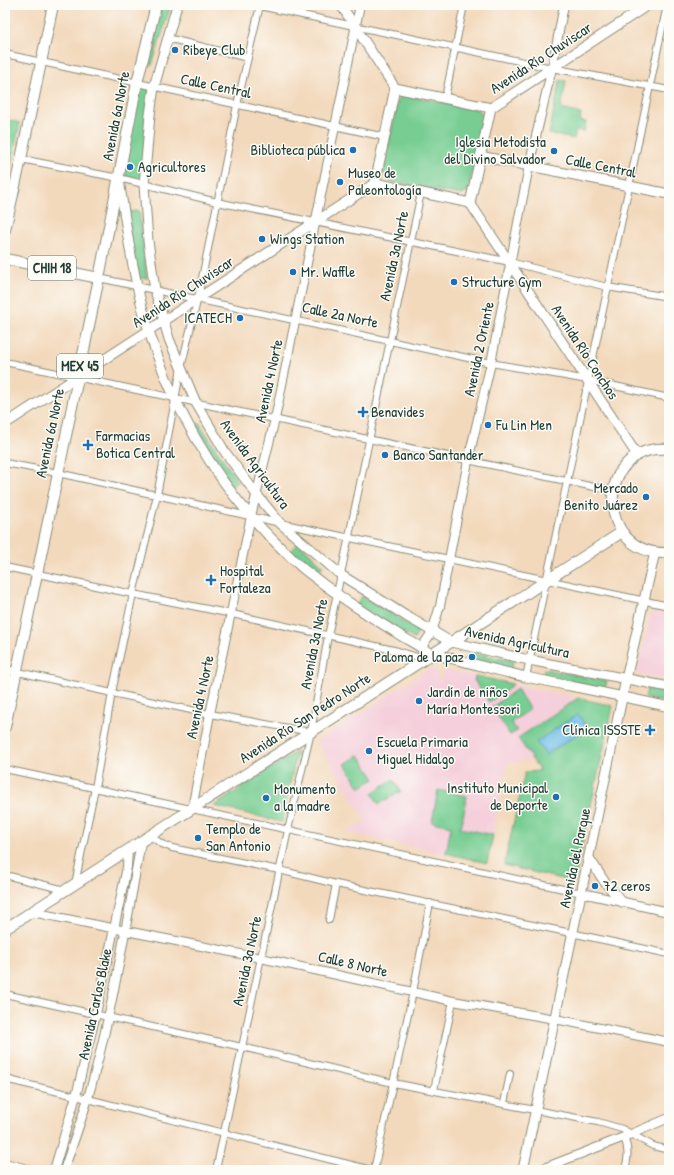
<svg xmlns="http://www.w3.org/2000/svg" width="674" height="1175" viewBox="0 0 674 1175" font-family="'Patrick Hand',sans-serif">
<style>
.built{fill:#f5cfdb}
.green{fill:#77cd92;stroke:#4b8563}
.water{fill:#6dbce8;stroke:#467c8e}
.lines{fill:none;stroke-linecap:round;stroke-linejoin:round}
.minor-casing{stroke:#898b78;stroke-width:8}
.tertiary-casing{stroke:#898b78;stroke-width:10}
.secondary-casing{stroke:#898b78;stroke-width:11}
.primary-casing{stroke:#898b78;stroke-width:12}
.minor{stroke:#fff;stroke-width:6}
.tertiary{stroke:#fff;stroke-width:8}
.secondary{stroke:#fff;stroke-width:9}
.primary{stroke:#fff;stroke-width:10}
.poi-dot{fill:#1f6fb2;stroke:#fdfcf7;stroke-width:1.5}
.labels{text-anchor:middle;stroke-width:3;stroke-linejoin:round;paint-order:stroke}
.shield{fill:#fdfcf7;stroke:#62766e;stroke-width:1}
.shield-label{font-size:14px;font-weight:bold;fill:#1f3d34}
.poi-label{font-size:15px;fill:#1f3d34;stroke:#fdfcf7;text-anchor:start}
.street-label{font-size:15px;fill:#1f3d34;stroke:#fdfcf7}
</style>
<rect width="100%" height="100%" fill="#fdfcf7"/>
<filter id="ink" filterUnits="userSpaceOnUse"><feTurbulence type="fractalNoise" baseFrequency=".025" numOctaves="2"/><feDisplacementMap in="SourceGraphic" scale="8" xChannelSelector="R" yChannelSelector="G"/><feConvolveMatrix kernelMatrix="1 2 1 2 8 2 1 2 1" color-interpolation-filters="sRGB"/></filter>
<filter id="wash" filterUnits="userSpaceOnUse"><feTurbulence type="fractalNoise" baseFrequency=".012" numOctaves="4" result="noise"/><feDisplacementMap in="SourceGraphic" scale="16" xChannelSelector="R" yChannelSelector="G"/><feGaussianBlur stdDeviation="0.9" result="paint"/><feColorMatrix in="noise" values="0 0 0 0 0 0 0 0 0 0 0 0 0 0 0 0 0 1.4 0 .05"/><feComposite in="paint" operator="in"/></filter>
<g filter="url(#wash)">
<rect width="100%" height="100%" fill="#f3d9bc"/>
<g class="built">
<path d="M 651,610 L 669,614 L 669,681 L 637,674 Z"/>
<path d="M 432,667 L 442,681 L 445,670 L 578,698 L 519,738 L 533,760 L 507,763 L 487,863 L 347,832 L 366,820 L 317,741 Z"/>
</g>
<g class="green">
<path d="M 161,5 L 171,5 L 152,65 L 147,63 Z"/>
<path d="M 560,80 L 566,81 L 561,109 L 581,114 L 580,121 L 586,122 L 584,132 L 576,130 L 574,139 L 549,134 Z"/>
<path d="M 136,83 L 151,87 L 141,184 L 120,179 Z"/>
<path d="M 405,95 L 479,110 L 484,118 L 468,191 L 462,195 L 388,181 L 383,173 L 398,99 Z"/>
<path d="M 5,119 L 20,123 L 5,191 Z"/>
<path d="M 139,211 L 147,278 L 136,279 L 128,212 Z"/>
<path d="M 199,423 L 238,482 L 231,486 L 193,427 Z"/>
<path d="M 298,542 L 323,566 L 315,574 L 288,554 Z"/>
<path d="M 362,596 L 419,631 L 414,639 L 356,606 Z"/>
<path d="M 473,653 L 513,661 L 511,672 L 471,664 Z"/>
<path d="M 544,669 L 607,681 L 605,689 L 543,676 Z"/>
<path d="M 475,676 L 513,684 L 507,690 L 489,702 L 474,680 Z"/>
<path d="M 517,689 L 530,710 L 511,722 L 517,731 L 510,735 L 492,707 Z"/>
<path d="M 647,689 L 669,693 L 669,703 L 645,698 Z"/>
<path d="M 578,698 L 613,706 L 574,882 L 504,865 L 525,772 L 540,771 L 518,738 Z"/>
<path d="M 297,751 L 282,822 L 214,806 Z"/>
<path d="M 359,755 L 375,779 L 360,788 L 345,764 Z"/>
<path d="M 393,779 L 401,791 L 379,804 L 372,793 Z"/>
<path d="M 438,790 L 467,796 L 461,828 L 493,835 L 487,863 L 446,853 L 451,826 L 432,822 Z"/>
</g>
<path class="water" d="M 578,714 L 587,728 L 546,755 L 536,742 Z"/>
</g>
<g filter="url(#ink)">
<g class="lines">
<g class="minor-casing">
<g id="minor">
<path d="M 255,5 L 552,68 L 669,90"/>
<path d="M 167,38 L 248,58"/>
<path d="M 5,54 L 385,137"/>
<path d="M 445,98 L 464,5"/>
<path d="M 21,159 L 119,178 L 217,202 L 510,262 L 607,287 L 669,297"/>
<path d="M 99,278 L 491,363 L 588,380 L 669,398"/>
<path d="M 5,362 L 613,491"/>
<path d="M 5,463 L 58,473 L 280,523 L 669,606"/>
<path d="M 5,567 L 133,594 L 232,614 L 398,651 L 424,659"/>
<path d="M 5,669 L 112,693 L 210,714 L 311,732"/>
<path d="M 526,677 L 667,5"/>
<path d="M 5,769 L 582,893"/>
<path d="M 150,836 L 162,844 L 172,848 L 279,870 L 336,884 L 557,930 L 669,954"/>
<path d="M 5,875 L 65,890"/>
<path d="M 75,884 L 95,788 L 112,693 L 133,594 L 157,495 L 181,368 L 199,293 L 237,105 L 260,5"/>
<path d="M 329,920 L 336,884"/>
<path d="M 5,994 L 242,1047 L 393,1083 L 598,1122 L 622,1129 L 653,1146 L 669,1150"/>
<path d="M 5,1079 L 88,1099 L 372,1170"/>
<path d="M 434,1090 L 453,1001"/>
<path d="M 504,1103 L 510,1074"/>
<path d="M 624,1137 C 629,1149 628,1158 625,1170"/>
<path d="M 5,1162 L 35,1170"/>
<path d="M 216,1170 L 288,830 L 311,732 L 328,636 L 421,193"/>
<path d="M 374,1170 L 413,992 L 430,903"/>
</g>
</g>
<g class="tertiary-casing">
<g id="tertiary">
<path d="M 421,648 L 432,632 L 440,606 L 468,461 L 491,363 L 529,166 L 552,68 L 564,5"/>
<path d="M 192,809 L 210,714 L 251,516 L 275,419 L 360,5"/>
<path d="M 582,893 L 669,912"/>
<path d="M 32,912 L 261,958 L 453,1001 L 555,1019 L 669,1042"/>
<path d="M 54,1170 L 76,1096 L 96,1014 L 127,867 L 128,850"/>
<path d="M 64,1170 C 72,1146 81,1122 88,1098 C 112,1014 126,927 141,842"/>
<path d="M 539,1170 L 624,1137 L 669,1118"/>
</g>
</g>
<g class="secondary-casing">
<g id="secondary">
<path d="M 177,5 L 154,87 L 150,115 L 144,185 L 148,241 L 155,290 L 169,339 L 196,403 L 225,452 L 257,495 L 280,523 L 341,575 L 406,616 L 451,642 L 529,660 L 669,687"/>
<path d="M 341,5 L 395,88"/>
<path d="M 395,88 L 491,108 L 470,203 L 375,183 Z"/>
<path d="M 491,108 L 648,5"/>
<path d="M 480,156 L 669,194"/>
<path d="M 119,180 C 126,224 132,270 144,314 C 168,401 215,485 281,548 C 289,555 297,564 306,571 C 334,593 364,613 395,632 C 407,640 420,646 431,654 C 463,660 494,670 526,677 C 574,687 622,696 669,707"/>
<path d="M 470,203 L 637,455"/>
<path d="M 5,424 L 375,183"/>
<path d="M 589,858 L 604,881 L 622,902"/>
<path d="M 523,1170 L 626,679 L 655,552"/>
</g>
</g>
<g class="primary-casing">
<g id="primary">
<path d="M 5,230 L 21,159 L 53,5"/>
<path d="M 5,259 L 99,278"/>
<path d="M 669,449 C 596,442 592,556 669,553"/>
<path d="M 5,727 L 99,278 L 137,83 L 156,5"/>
<path d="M 5,929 L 622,532"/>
</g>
</g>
<use href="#minor" class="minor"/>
<use href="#tertiary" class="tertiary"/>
<use href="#secondary" class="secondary"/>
<use href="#primary" class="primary"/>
</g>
</g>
<g class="poi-dot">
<circle cx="175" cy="50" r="4"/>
<circle cx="353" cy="150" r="4"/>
<circle cx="554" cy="151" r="4"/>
<circle cx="130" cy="167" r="4"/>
<circle cx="340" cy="182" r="4"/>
<circle cx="262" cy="239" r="4"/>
<circle cx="293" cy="272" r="4"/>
<circle cx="454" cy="282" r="4"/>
<circle cx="240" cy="318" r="4"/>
<path d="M361 406h4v4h4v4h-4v4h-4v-4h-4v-4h4z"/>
<circle cx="488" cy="425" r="4"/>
<path d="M86 439h4v4h4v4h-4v4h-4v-4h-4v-4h4z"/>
<circle cx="385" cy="455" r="4"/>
<circle cx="646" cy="497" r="4"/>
<path d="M209 574h4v4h4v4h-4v4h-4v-4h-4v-4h4z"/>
<circle cx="472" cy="657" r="4"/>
<circle cx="419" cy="701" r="4"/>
<path d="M648 724h4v4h4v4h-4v4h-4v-4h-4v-4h4z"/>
<circle cx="369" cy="751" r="4"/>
<circle cx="556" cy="797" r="4"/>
<circle cx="266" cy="798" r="4"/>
<circle cx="198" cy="838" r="4"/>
<circle cx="595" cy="886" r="4"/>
</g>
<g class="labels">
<g class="shield">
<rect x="28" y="256" width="48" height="24" rx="3"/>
<rect x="57" y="354" width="46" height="24" rx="3"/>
</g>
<g class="shield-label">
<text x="52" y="273">CHIH 18</text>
<text x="80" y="371">MEX 45</text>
</g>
<g class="poi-label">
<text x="183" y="55">Ribeye Club</text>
<text x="546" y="147" text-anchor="end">Iglesia Metodista<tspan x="546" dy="17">del Divino Salvador</tspan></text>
<text x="345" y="155" text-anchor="end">Biblioteca pública</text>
<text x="138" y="172">Agricultores</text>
<text x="348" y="178">Museo de<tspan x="348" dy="17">Paleontología</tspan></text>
<text x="270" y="244">Wings Station</text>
<text x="301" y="277">Mr. Waffle</text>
<text x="462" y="287">Structure Gym</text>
<text x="232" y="323" text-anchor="end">ICATECH</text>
<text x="371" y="417">Benavides</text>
<text x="496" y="430">Fu Lin Men</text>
<text x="96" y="441">Farmacias<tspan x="96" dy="17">Botica Central</tspan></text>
<text x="393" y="460">Banco Santander</text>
<text x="638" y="493" text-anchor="end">Mercado<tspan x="638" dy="17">Benito Juárez</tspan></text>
<text x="220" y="576">Hospital<tspan x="220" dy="17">Fortaleza</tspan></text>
<text x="464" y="662" text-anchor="end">Paloma de la paz</text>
<text x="427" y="697">Jardín de niños<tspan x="427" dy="17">María Montessori</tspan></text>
<text x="641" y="735" text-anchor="end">Clínica ISSSTE</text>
<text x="377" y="747">Escuela Primaria<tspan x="377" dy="17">Miguel Hidalgo</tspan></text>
<text x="548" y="793" text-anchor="end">Instituto Municipal<tspan x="548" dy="17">de Deporte</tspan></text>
<text x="274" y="794">Monumento<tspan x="274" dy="17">a la madre</tspan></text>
<text x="206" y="834">Templo de<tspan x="206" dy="17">San Antonio</tspan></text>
<text x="603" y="891">72 ceros</text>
</g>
<g class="street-label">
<text transform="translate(541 58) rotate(-33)" y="5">Avenida Río Chuviscar</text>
<text transform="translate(216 86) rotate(12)" y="5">Calle Central</text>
<text transform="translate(116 116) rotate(-79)" y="5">Avenida 6a Norte</text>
<text transform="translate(601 166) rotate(11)" y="5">Calle Central</text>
<text transform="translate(394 256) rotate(-78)" y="5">Avenida 3a Norte</text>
<text transform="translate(183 292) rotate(-33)" y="5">Avenida Río Chuviscar</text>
<text transform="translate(340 315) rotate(12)" y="5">Calle 2a Norte</text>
<text transform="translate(479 349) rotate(-78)" y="5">Avenida 2 Oriente</text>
<text transform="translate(585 352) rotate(57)" y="5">Avenida Río Conchos</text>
<text transform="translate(269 381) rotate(-78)" y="5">Avenida 4 Norte</text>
<text transform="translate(50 433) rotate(-78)" y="5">Avenida 6a Norte</text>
<text transform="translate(255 464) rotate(54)" y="5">Avenida Agricultura</text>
<text transform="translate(517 642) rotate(12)" y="5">Avenida Agricultura</text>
<text transform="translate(314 644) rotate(-79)" y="5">Avenida 3a Norte</text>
<text transform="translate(200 697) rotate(-78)" y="5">Avenida 4 Norte</text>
<text transform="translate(305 718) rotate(-33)" y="5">Avenida Río San Pedro Norte</text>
<text transform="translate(575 858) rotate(-78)" y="5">Avenida del Parque</text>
<text transform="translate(247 961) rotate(-78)" y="5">Avenida 3a Norte</text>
<text transform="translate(353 964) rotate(13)" y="5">Calle 8 Norte</text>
<text transform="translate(95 1004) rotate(-78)" y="5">Avenida Carlos Blake</text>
</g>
</g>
<rect width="674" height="1175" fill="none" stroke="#fdfcf7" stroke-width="20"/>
</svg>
